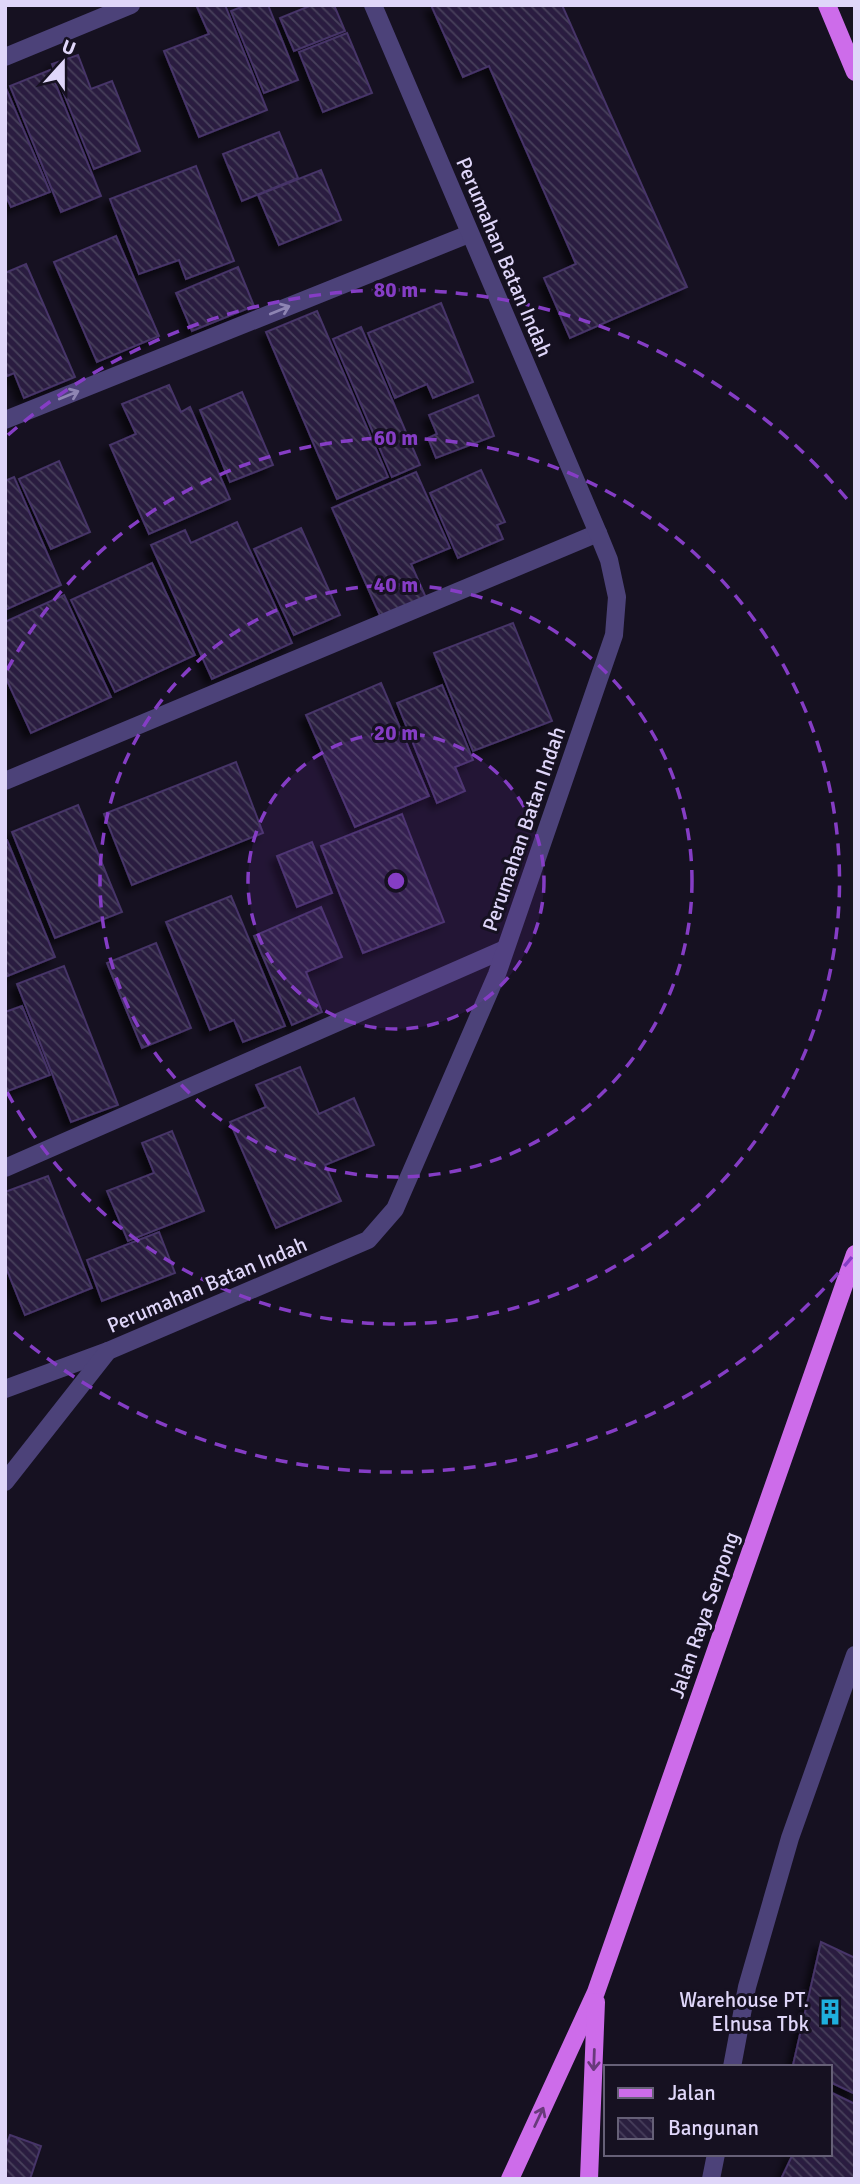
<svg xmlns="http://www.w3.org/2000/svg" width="860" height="2184" viewBox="0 0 860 2184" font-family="Signika,sans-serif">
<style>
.building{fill:url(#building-back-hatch);stroke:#463468;stroke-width:2;filter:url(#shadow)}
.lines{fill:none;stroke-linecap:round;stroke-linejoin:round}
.minor{stroke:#4c4279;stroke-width:18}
.major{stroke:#cd6cea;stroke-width:18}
.oneway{stroke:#8e85b3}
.oneway2{stroke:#683a7b}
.ring{fill:none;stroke:#853dc5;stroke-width:3.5;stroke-dasharray:12 9}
.labels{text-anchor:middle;stroke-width:6;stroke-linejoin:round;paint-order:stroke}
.street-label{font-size:21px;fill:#dfd6f9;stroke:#161121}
.poi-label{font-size:21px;fill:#dfd6f9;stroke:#161121;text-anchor:end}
.centre{fill:#853dc5;stroke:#161121;stroke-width:3.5}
.ring-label{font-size:21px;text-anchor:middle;font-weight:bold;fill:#853dc5;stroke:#161121;stroke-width:6;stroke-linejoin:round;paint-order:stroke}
</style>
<defs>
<pattern id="building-back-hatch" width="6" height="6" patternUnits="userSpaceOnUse" patternTransform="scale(1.75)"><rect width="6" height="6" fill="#2a1f3f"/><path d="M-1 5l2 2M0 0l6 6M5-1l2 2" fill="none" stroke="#483f5c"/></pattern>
<filter id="shadow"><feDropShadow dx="-6" dy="6" stdDeviation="3.5" flood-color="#0009"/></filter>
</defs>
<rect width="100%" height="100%" fill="#161121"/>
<g class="building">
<path d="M 201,5 L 225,5 L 267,110 L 199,137 L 164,51 L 209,34 L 197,7 Z"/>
<path d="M 246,5 L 268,5 L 298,80 L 264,93 L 231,11 Z"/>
<path d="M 312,5 L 334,5 L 345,31 L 294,51 L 280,18 Z"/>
<path d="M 431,5 L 562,5 L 687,287 L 570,338 L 544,278 L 576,264 L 489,66 L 463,77 Z"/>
<path d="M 347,33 L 372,93 L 323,112 L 299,52 Z"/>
<path d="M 78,55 L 91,89 L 112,81 L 140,151 L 94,169 L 52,64 Z"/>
<path d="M 50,70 L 101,196 L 61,212 L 10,86 Z"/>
<path d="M 5,86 L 50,192 L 11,207 L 5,194 Z"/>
<path d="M 279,132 L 298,178 L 242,201 L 223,154 Z"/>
<path d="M 196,166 L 234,261 L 186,279 L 179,260 L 139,274 L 110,199 Z"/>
<path d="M 321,170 L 341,220 L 279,245 L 258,195 Z"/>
<path d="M 116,236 L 159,336 L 97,362 L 54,262 Z"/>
<path d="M 26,264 L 75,377 L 24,398 L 14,373 L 5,377 L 5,273 Z"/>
<path d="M 238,267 L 254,306 L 192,331 L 176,293 Z"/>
<path d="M 441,303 L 473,382 L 433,398 L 427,384 L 395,398 L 368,333 Z"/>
<path d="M 317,311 L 388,477 L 337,499 L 266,332 Z"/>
<path d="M 361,327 L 420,465 L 392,477 L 333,339 Z"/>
<path d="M 169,385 L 181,412 L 190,407 L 230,499 L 149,534 L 110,445 L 136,434 L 122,404 Z"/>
<path d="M 242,392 L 273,465 L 230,482 L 200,410 Z"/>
<path d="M 478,395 L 494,436 L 436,458 L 428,438 L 437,434 L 429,415 Z"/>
<path d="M 59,461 L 90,532 L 51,549 L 19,479 Z"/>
<path d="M 481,470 L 505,522 L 497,525 L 503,539 L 458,558 L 430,493 Z"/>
<path d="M 416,472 L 450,548 L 411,564 L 427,600 L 382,620 L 332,508 Z"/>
<path d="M 14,477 L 61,585 L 5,610 L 5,481 Z"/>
<path d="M 237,522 L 292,643 L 212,679 L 151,545 L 185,530 L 191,543 Z"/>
<path d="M 301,528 L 340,615 L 294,635 L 254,549 Z"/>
<path d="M 152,563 L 195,655 L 115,692 L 71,600 Z"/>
<path d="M 64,595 L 111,697 L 31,733 L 5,676 L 5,622 Z"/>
<path d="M 513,623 L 552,721 L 473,751 L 434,653 Z"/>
<path d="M 381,683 L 429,796 L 355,827 L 306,715 Z"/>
<path d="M 442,685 L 473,760 L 455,767 L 465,791 L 437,803 L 397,703 Z"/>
<path d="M 236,762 L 263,833 L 132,885 L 104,814 Z"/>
<path d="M 78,805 L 122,912 L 55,938 L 12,832 Z"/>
<path d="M 402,814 L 444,922 L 363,953 L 321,846 Z"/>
<path d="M 5,840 L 7,840 L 55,957 L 5,977 Z"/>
<path d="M 312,842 L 332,893 L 297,907 L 277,856 Z"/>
<path d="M 231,896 L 285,1026 L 243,1042 L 234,1020 L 210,1030 L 166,922 Z"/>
<path d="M 321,907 L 342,957 L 306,972 L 322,1012 L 292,1025 L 254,936 Z"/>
<path d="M 156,943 L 191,1028 L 142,1048 L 107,963 Z"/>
<path d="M 64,966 L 118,1105 L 71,1122 L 17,984 Z"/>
<path d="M 22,1006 L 50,1075 L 5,1092 L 5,1012 Z"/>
<path d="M 300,1067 L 319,1114 L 354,1098 L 374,1145 L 325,1165 L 341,1201 L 276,1228 L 230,1122 L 266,1107 L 256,1085 Z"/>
<path d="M 172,1131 L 204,1211 L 128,1241 L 107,1191 L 154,1173 L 142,1143 Z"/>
<path d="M 48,1176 L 92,1288 L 25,1315 L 5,1265 L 5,1192 Z"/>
<path d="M 159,1232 L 175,1273 L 102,1301 L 87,1260 Z"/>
<path d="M 821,1942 L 855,1958 L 855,2094 L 830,2082 L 830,2067 L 793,2065 Z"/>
<path d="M 830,2092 L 855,2104 L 855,2179 L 781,2179 L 792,2156 L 788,2154 L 830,2154 Z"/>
<path d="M 10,2135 L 41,2146 L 30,2179 L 5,2179 L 5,2149 Z"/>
</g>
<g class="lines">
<g class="minor">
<path d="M 5,57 L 131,5"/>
<path d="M 5,420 L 469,234"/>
<path d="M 5,781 L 598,533"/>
<path d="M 5,1168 L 505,949"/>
<path d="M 5,1389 L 108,1351"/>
<path d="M 5,1482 L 108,1351 L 368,1240 L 395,1209 L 497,974 L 614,635 L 617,597 L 609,560 L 598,533 L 373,5"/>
<path d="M 732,2067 L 747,1987 L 790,1838 L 855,1655"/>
<path d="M 711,2179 L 716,2154"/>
</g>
<g class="major">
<path d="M 827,5 L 855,72"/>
<path d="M 510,2179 L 596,1992 L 855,1254"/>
<path d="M 589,2179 L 596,2002"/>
</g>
</g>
<defs><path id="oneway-shaft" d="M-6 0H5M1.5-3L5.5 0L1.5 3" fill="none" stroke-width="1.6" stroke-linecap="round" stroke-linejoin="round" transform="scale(1.75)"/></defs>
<g class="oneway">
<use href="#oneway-shaft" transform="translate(280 310) rotate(-22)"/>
<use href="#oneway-shaft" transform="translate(69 395) rotate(-22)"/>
</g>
<g class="oneway2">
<use href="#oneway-shaft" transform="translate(594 2060) rotate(92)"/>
<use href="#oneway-shaft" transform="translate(539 2117) rotate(-65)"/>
</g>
<circle cx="396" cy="881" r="148" fill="#853dc5" fill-opacity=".12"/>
<g class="ring">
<circle cx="396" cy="881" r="148"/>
<circle cx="396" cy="881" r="296"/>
<path d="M7 670A443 443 0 1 1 7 1092"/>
<path d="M852 1257A591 591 0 0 1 8 1327M8 435A591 591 0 0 1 852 505"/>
</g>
<defs>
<g id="building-bare" transform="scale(2.1)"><path d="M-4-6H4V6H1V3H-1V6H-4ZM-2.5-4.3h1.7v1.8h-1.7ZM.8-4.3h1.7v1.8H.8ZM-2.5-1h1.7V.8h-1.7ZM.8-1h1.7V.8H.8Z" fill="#1fafdd" stroke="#161121" stroke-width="2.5" paint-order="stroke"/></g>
</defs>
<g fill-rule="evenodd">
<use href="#building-bare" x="830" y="2012"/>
</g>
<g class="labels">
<g class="street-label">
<text transform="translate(504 257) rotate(67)" y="7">Perumahan Batan Indah</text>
<text transform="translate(524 829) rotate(-71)" y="7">Perumahan Batan Indah</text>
<text transform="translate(207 1285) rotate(-23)" y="7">Perumahan Batan Indah</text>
<text transform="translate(704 1615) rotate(-71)" y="7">Jalan Raya Serpong</text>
</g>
<g class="poi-label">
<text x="809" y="2007">Warehouse PT.<tspan x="809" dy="24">Elnusa Tbk</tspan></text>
</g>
</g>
<circle cx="396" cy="881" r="10" class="centre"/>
<g class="ring-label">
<text x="396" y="297">80 m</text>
<text x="396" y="445">60 m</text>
<text x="396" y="592">40 m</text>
<text x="396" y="740">20 m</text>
</g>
<rect width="860" height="2184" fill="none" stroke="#dfd6f9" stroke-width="14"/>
<rect x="604" y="2065" width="228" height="91" fill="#161121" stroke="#666077" stroke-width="2"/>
<rect x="618" y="2088" width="35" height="10" fill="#cd6cea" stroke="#666077" stroke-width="2"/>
<text x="668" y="2100" font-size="21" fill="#dfd6f9">Jalan</text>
<rect x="618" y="2118" width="35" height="21" fill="url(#building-back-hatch)" stroke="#666077" stroke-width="2"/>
<text x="668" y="2135" font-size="21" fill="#dfd6f9">Bangunan</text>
<g transform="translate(63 63) rotate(21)" stroke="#161121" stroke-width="5" paint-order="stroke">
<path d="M0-5L12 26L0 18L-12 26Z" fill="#dfd6f9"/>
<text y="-10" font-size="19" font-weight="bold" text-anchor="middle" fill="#dfd6f9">U</text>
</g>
</svg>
